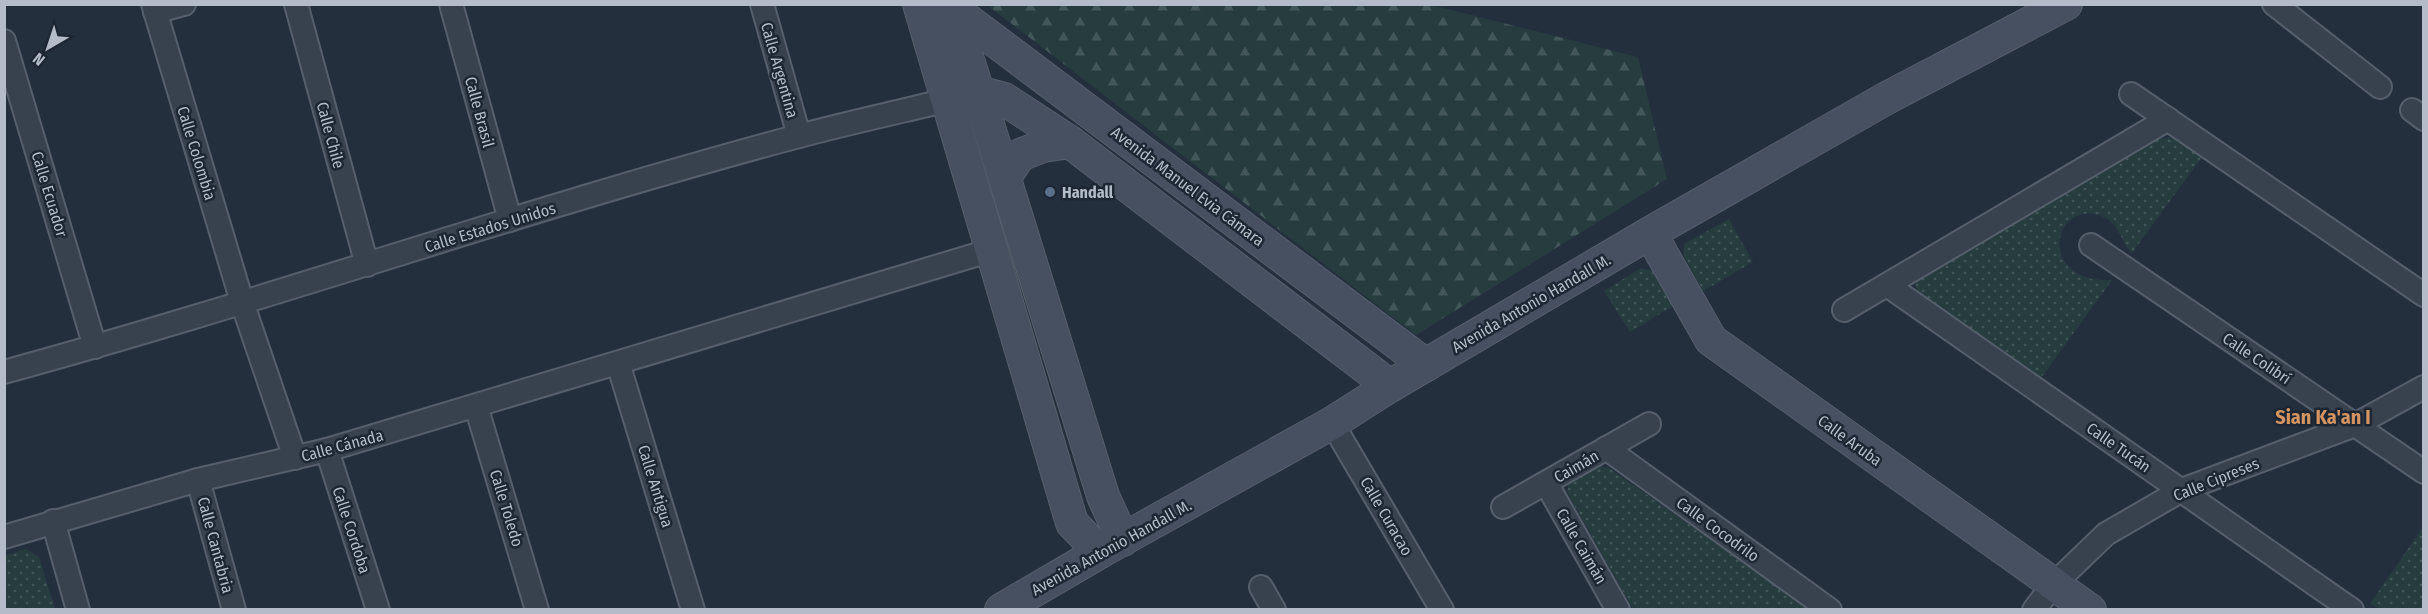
<svg xmlns="http://www.w3.org/2000/svg" width="2428" height="614" viewBox="0 0 2428 614" font-family="'Fira Sans Condensed',sans-serif">
<style>
.forest{fill:url(#forest-firs)}
.park{fill:url(#park-dots)}
.lines{fill:none;stroke-linecap:round;stroke-linejoin:round}
.street-casing{stroke:#565f6c;stroke-width:26}
.secondary-casing{stroke:#565f6c;stroke-width:34}
.street{stroke:#38414e;stroke-width:22}
.secondary{stroke:#465061;stroke-width:32}
.service-dot{fill:#5c6f8a;stroke:#1d2633;stroke-width:2}
.labels{text-anchor:middle;stroke-width:5;stroke-linejoin:round;paint-order:stroke}
.street-label{font-size:16px;fill:#b4bcc9;stroke:#1d2633}
.poi-label{font-size:16px;font-weight:bold;fill:#b4bcc9;stroke:#1d2633;text-anchor:start}
.quarter-label{font-size:20px;font-weight:bold;fill:#d59563;stroke:#1d2633}
</style>
<defs>
<pattern id="forest-firs" width="22" height="20" patternUnits="userSpaceOnUse" patternTransform="scale(1.5)"><rect width="22" height="20" fill="#263c3f"/><path d="M5 1l3.5 6h-7zM16 11l3.5 6h-7z" fill="#435659"/></pattern>
<pattern id="park-dots" width="8" height="8" patternUnits="userSpaceOnUse" patternTransform="scale(1.5)"><rect width="8" height="8" fill="#263c3f"/><path d="M2 2h.1M6 6h.1" fill="none" stroke="#435659" stroke-width="1.8" stroke-linecap="round"/></pattern>
</defs>
<rect width="100%" height="100%" fill="#242f3e"/>
<path class="forest" d="M 987,5 L 1431,5 L 1638,57 L 1667,179 L 1416,335 Z"/>
<g class="park">
<path d="M 2173,137 L 2202,157 L 2132,253 C 2121,242 2119,224 2104,217 C 2053,195 2034,284 2112,280 L 2041,378 L 1917,291 L 1915,281 L 2159,139 Z"/>
<path d="M 1729,219 L 1753,262 L 1703,291 L 1684,257 L 1684,244 Z"/>
<path d="M 1641,268 L 1656,272 L 1676,304 L 1630,332 L 1604,291 Z"/>
<path d="M 1595,466 L 1609,468 L 1809,609 L 1633,609 L 1567,492 L 1569,481 Z"/>
<path d="M 2423,527 L 2423,609 L 2380,609 L 2370,604 Z"/>
<path d="M 26,549 L 39,557 L 55,609 L 5,609 L 5,555 Z"/>
</g>
<g class="lines">
<g class="street-casing">
<g id="street">
<path d="M 153,4 L 242,302 L 295,458"/>
<path d="M 296,4 L 367,265"/>
<path d="M 451,4 L 510,220"/>
<path d="M 762,4 L 799,136"/>
<path d="M 2274,4 L 2380,87"/>
<path d="M 155,12 L 184,4"/>
<path d="M 4,41 L 95,347"/>
<path d="M 2131,94 L 2424,295"/>
<path d="M 2412,110 L 2424,119"/>
<path d="M 2091,245 L 2424,472"/>
<path d="M 1887,285 L 2352,610"/>
<path d="M 1844,310 L 2168,119"/>
<path d="M 618,363 L 693,610"/>
<path d="M 4,372 C 271,299 532,207 799,136 C 848,123 898,112 948,100"/>
<path d="M 476,406 L 537,610"/>
<path d="M 1332,423 L 1442,610"/>
<path d="M 1606,448 L 1830,610"/>
<path d="M 327,450 L 378,610"/>
<path d="M 198,480 L 234,610"/>
<path d="M 1546,483 L 1618,610"/>
<path d="M 1503,507 L 1649,424"/>
<path d="M 53,521 L 78,610"/>
<path d="M 4,537 L 198,480 L 327,450 L 992,250"/>
<path d="M 1261,587 L 1274,610"/>
<path d="M 2034,610 L 2053,585 L 2106,534 L 2182,490 L 2355,425 L 2424,387"/>
</g>
</g>
<g class="secondary-casing">
<g id="secondary">
<path d="M 919,4 L 1072,523 L 1100,552"/>
<path d="M 949,4 L 970,66 L 1103,496 L 1123,540"/>
<path d="M 950,7 L 1426,365"/>
<path d="M 960,97 L 978,92 L 1004,99 L 1070,142 L 1390,386"/>
<path d="M 1005,177 L 1020,155 L 1043,146 L 1070,142"/>
<path d="M 1650,233 L 1711,340 L 2090,610"/>
<path d="M 1001,610 L 1100,552 L 1332,423 L 1390,386 L 1650,233 L 1885,99 L 2066,4"/>
</g>
</g>
<use href="#street" class="street"/>
<use href="#secondary" class="secondary"/>
</g>
<circle class="service-dot" cx="1050" cy="192" r="6"/>
<g class="labels">
<g class="street-label">
<text transform="translate(780 70) rotate(74)" y="6">Calle Argentina</text>
<text transform="translate(480 112) rotate(75)" y="6">Calle Brasil</text>
<text transform="translate(331 135) rotate(75)" y="6">Calle Chile</text>
<text transform="translate(197 153) rotate(73)" y="6">Calle Colombia</text>
<text transform="translate(1188 186) rotate(37)" y="6">Avenida Manuel Evia Cámara</text>
<text transform="translate(50 194) rotate(73)" y="6">Calle Ecuador</text>
<text transform="translate(490 227) rotate(-17)" y="6">Calle Estados Unidos</text>
<text transform="translate(1531 303) rotate(-30)" y="6">Avenida Antonio Handall M.</text>
<text transform="translate(2257 358) rotate(34)" y="6">Calle Colibrí</text>
<text transform="translate(1850 440) rotate(36)" y="6">Calle Aruba</text>
<text transform="translate(342 445) rotate(-15)" y="6">Calle Cánada</text>
<text transform="translate(2119 447) rotate(35)" y="6">Calle Tucán</text>
<text transform="translate(1576 466) rotate(-30)" y="6">Caimán</text>
<text transform="translate(2216 479) rotate(-22)" y="6">Calle Cipreses</text>
<text transform="translate(656 486) rotate(73)" y="6">Calle Antigua</text>
<text transform="translate(507 508) rotate(73)" y="6">Calle Toledo</text>
<text transform="translate(1387 516) rotate(60)" y="6">Calle Curacao</text>
<text transform="translate(1718 529) rotate(36)" y="6">Calle Cocodrilo</text>
<text transform="translate(352 530) rotate(72)" y="6">Calle Cordoba</text>
<text transform="translate(216 545) rotate(75)" y="6">Calle Cantabria</text>
<text transform="translate(1582 546) rotate(60)" y="6">Calle Caimán</text>
<text transform="translate(1111 547) rotate(-29)" y="6">Avenida Antonio Handall M.</text>
</g>
<g class="poi-label">
<text x="1062" y="198">Handall</text>
</g>
<g class="quarter-label">
<text x="2323" y="424">Sian Ka'an I</text>
</g>
</g>
<rect width="2428" height="614" fill="none" stroke="#b4bcc9" stroke-width="12"/>
<g transform="translate(48 48) rotate(219)" stroke="#1d2633" stroke-width="4.5" paint-order="stroke">
<path d="M0-4.5L10 22L0 15L-10 22Z" fill="#b4bcc9"/>
<text y="-9" font-size="16" font-weight="bold" text-anchor="middle" fill="#b4bcc9">N</text>
</g>
</svg>
